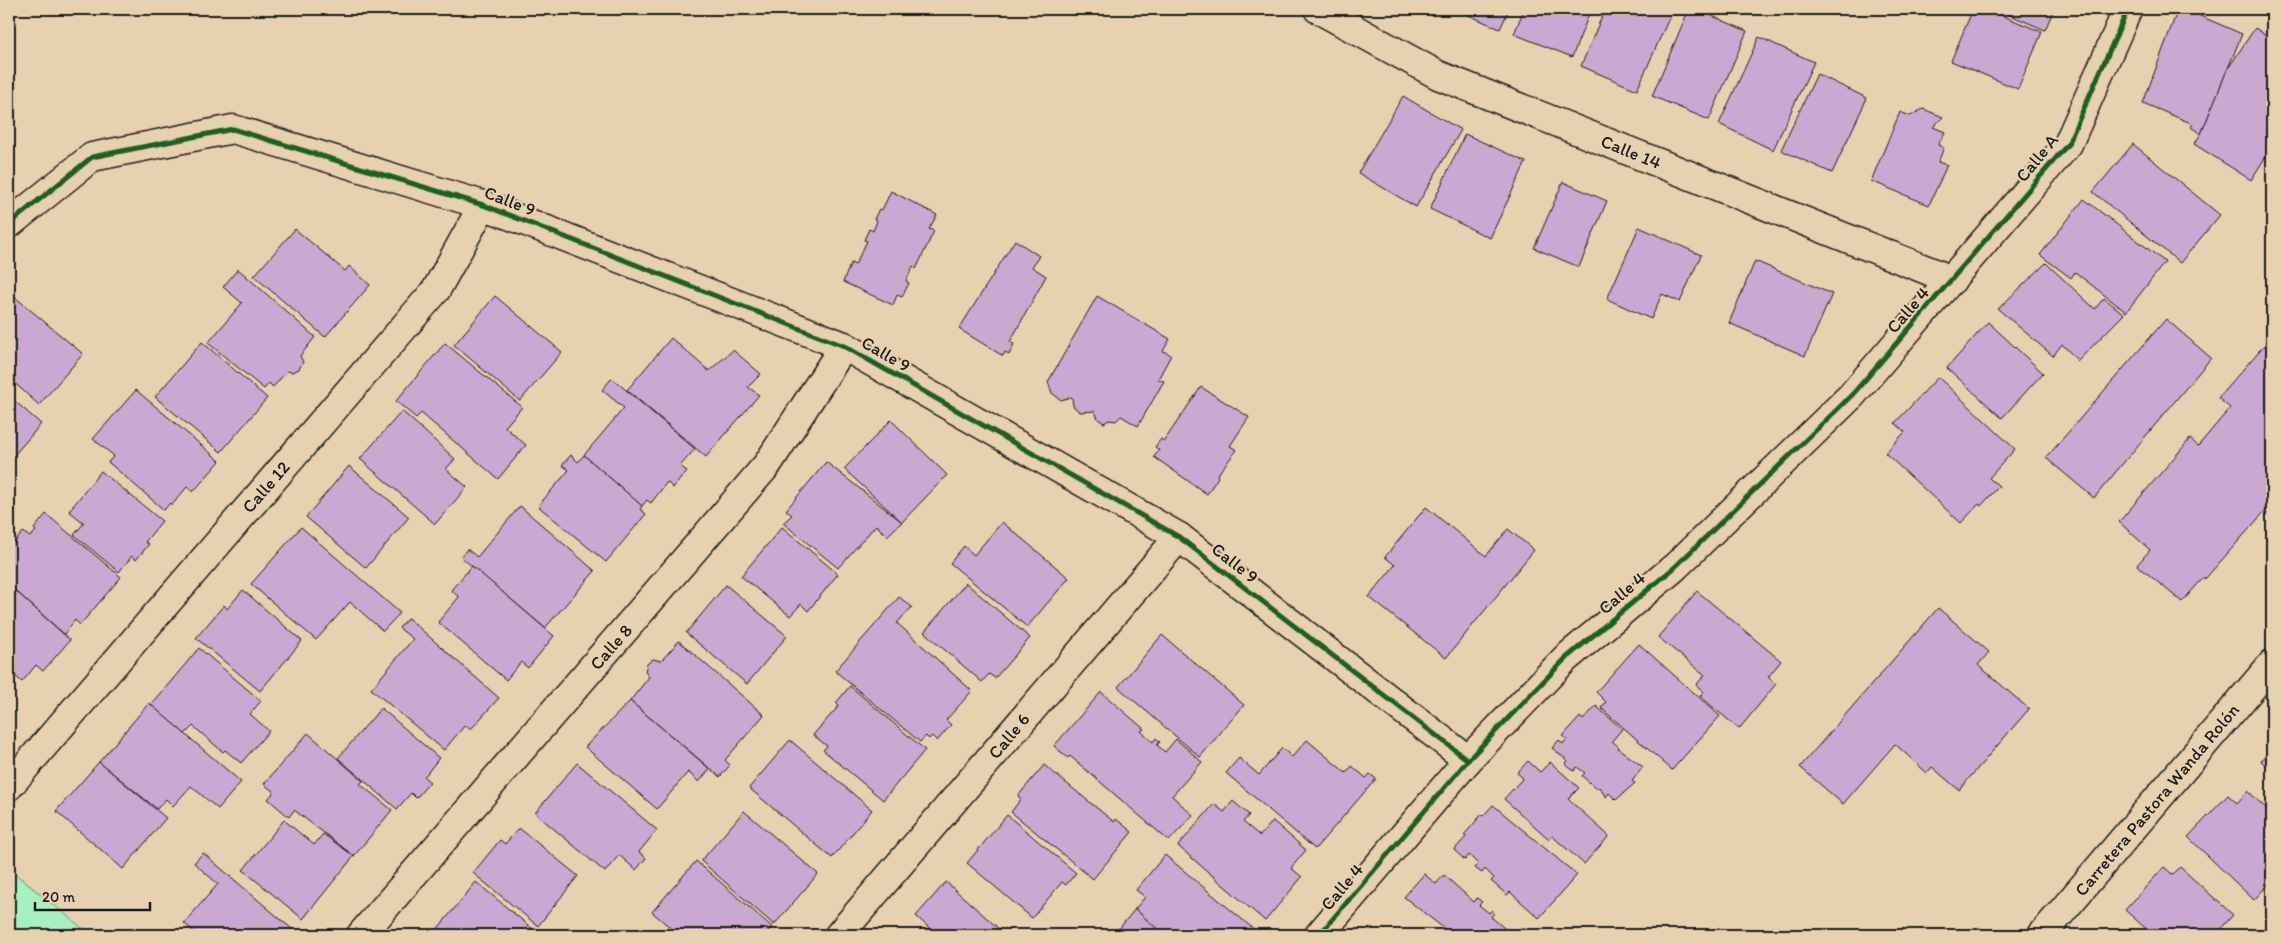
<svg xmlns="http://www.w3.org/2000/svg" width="2281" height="944" viewBox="0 0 2281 944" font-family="Itim,sans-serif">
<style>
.green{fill:#a7f0bf;stroke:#62866e}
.building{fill:#cba8d1;stroke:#1c1c1c}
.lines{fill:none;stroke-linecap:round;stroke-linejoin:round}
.minor-casing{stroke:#1c1c1c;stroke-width:31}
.tertiary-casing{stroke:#1c1c1c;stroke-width:31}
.minor{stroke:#e7d1b0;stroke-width:28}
.tertiary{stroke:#e7d1b0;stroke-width:28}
.cycleway-casing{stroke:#e7d1b0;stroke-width:8}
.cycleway{stroke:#1b5e20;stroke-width:5}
.labels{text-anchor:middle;stroke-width:4.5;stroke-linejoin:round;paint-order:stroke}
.street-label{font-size:18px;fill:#1c1c1c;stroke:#e7d1b0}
</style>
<rect width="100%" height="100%" fill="#e7d1b0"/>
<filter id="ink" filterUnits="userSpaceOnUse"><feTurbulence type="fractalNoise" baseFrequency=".02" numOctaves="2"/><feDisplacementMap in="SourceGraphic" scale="10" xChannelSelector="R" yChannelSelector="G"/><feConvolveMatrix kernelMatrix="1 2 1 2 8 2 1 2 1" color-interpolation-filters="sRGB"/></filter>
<g filter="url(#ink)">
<path class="green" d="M 9,869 L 91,935 L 9,935 Z"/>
<g class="building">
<path d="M 1455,9 L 1509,9 L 1500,29 Z"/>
<path d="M 1524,9 L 1591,9 L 1572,57 L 1514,34 Z"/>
<path d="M 1605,9 L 1673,9 L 1637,90 L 1581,66 Z"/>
<path d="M 1689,9 L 1696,9 L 1747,31 L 1709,120 L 1652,96 Z"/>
<path d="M 1973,9 L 1986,9 L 2042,32 L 2018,89 L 1951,61 Z"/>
<path d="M 1996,9 L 2054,9 L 2045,30 Z"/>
<path d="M 2178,9 L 2184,9 L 2242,34 L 2201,134 L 2191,127 L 2193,124 L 2143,103 Z"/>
<path d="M 2255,28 L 2272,39 L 2272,147 L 2251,180 L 2194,144 L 2201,134 L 2227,70 Z"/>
<path d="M 1759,37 L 1814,62 L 1773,150 L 1719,124 Z"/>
<path d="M 1817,74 L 1867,98 L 1832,173 L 1781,150 Z"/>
<path d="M 1403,96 L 1461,130 L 1416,207 L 1358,173 Z"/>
<path d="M 1923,109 L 1943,117 L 1933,127 L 1945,132 L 1938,145 L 1944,148 L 1938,162 L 1947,165 L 1929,205 L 1871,181 L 1900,112 L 1910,116 Z"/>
<path d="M 1465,134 L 1526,162 L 1490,238 L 1430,209 Z"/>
<path d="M 2133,144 L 2220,215 L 2180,263 L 2093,192 Z"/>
<path d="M 1563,182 L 1607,201 L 1579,267 L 1534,248 Z"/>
<path d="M 891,191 L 937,215 L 929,229 L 934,231 L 916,269 L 913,266 L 906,281 L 909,283 L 902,297 L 897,295 L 893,305 L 843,282 L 851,263 L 855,265 L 867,241 L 864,240 L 869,229 L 873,231 L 877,221 L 874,219 L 879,209 L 882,210 Z"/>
<path d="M 2084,199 L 2165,262 L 2126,312 L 2075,272 L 2071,278 L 2040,255 Z"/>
<path d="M 1639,227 L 1701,255 L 1680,302 L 1662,294 L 1651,319 L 1607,299 Z"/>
<path d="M 295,229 L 345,271 L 349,266 L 370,285 L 325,337 L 254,276 Z"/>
<path d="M 1015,240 L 1039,256 L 1032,267 L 1046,276 L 1010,342 L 1014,344 L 1009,355 L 1005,352 L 1003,356 L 959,329 Z"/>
<path d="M 1755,261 L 1832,294 L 1805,356 L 1729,323 Z"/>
<path d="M 2046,263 L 2095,309 L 2104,298 L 2124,314 L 2078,361 L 2062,344 L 2053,356 L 1998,309 Z"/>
<path d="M 238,269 L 315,337 L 300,356 L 303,362 L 299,369 L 292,372 L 287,371 L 273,387 L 269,383 L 264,389 L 208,343 L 242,303 L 223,287 Z"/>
<path d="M 495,296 L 562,352 L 520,401 L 454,345 Z"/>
<path d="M 1097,296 L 1170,339 L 1163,351 L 1171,355 L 1158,379 L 1164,381 L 1138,426 L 1121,416 L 1116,421 L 1109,420 L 1104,423 L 1098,419 L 1095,411 L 1080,412 L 1073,406 L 1072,397 L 1061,400 L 1052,393 L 1048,382 Z"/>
<path d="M 16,298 L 83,354 L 39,405 L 9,378 L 9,306 Z"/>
<path d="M 2166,319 L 2211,358 L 2094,498 L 2046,458 Z"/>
<path d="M 1988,322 L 2043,373 L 2002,418 L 1947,368 Z"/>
<path d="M 2272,336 L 2272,503 L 2205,579 L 2204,577 L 2182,602 L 2137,565 L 2150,550 L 2119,522 L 2190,439 L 2198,446 L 2230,408 L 2218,398 Z"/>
<path d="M 671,338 L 709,371 L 733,350 L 761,374 L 748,387 L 759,395 L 706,457 L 627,390 Z"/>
<path d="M 202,342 L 267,398 L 221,452 L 155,397 Z"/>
<path d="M 445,343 L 522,407 L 505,427 L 526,445 L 498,479 L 421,413 L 416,418 L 396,401 Z"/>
<path d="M 1938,377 L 2015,449 L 1989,478 L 1999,486 L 1981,506 L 1979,504 L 1961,523 L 1885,453 L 1905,432 L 1895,423 Z"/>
<path d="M 612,378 L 695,449 L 680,466 L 687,471 L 673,488 L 667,482 L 651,503 L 647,500 L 642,506 L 584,455 L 624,408 L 602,390 Z"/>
<path d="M 1201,387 L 1249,417 L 1230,446 L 1237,450 L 1217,475 L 1218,477 L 1207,494 L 1154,457 L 1159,450 L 1155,447 L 1161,439 L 1164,441 Z"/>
<path d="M 136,390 L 220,461 L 193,492 L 187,487 L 172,505 L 170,503 L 164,510 L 108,462 L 114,456 L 93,439 Z"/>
<path d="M 9,396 L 41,424 L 9,461 Z"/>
<path d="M 402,411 L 455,459 L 446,469 L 467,487 L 435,524 L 360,459 Z"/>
<path d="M 891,420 L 947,475 L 902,522 L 844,469 Z"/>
<path d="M 571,455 L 578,462 L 584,455 L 642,506 L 640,509 L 646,514 L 606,562 L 538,506 L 569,470 L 562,465 Z"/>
<path d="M 826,462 L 902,522 L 887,536 L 876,525 L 838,568 L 783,523 L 792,515 L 786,510 Z"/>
<path d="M 349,466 L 409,517 L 366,568 L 306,517 Z"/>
<path d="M 101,471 L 162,521 L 145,542 L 149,544 L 136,560 L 132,556 L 119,572 L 74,535 L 84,523 L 69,511 Z"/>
<path d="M 520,506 L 595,571 L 545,628 L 461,557 L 467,549 L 477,557 Z"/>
<path d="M 1426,507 L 1486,556 L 1508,529 L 1534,550 L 1446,658 L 1369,597 L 1395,565 L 1385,557 Z"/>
<path d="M 46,514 L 121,577 L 80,625 L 75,620 L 64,634 L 9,585 L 9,549 L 23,532 L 30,537 L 36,531 L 34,529 Z"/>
<path d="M 1002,522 L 1069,578 L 1027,627 L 950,563 L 964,546 L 974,555 Z"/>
<path d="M 301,527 L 400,613 L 383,631 L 350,602 L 316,640 L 251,584 Z"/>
<path d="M 782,527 L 838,574 L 808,611 L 801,604 L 790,616 L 741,576 Z"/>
<path d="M 472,566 L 554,636 L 528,668 L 521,662 L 506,680 L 438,622 L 459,597 L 451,590 Z"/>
<path d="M 966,583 L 1030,638 L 995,678 L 989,674 L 982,682 L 924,632 Z"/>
<path d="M 9,585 L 70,640 L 43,671 L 36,665 L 22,682 L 9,671 Z"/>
<path d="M 726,585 L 787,636 L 747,684 L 686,633 Z"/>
<path d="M 243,590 L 302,641 L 260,691 L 196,638 L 224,605 L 227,609 Z"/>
<path d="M 1697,591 L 1781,661 L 1768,677 L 1776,684 L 1739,729 L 1700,696 L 1704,692 L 1696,685 L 1705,675 L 1658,637 Z"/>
<path d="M 899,597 L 912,607 L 897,623 L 972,691 L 946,720 L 951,725 L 937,741 L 932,736 L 929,739 L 926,736 L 920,742 L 835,671 Z"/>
<path d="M 1938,608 L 1989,652 L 1978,665 L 2029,709 L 1959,790 L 1932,767 L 1927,773 L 1895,744 L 1843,804 L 1800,767 Z"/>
<path d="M 408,618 L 499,698 L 471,729 L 465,725 L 444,750 L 371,689 L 413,639 L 399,628 Z"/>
<path d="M 1162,635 L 1244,705 L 1200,757 L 1118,687 Z"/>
<path d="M 679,641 L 764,715 L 725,760 L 730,765 L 720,777 L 630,701 L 649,677 L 645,671 L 647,664 L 653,659 L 661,661 Z"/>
<path d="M 1639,644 L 1720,716 L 1672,770 L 1601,708 L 1606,702 L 1596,692 Z"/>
<path d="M 199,648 L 261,701 L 250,714 L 269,731 L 241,763 L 225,750 L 223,752 L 193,726 L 185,734 L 151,705 Z"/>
<path d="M 850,686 L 925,750 L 883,800 L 823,750 L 827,746 L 813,735 L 839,706 L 836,703 Z"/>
<path d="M 1101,692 L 1144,729 L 1141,731 L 1153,742 L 1156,738 L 1160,742 L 1157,745 L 1165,752 L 1176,739 L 1202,762 L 1172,796 L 1193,815 L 1169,841 L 1070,756 L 1068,758 L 1054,746 Z"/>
<path d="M 630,701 L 710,769 L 699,782 L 688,772 L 657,809 L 585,747 Z"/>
<path d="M 149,703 L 241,782 L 218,809 L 191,786 L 173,806 L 166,799 L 157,809 L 99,762 Z"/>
<path d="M 1596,706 L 1622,729 L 1612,741 L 1619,747 L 1618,748 L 1643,767 L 1632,781 L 1635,783 L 1616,800 L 1609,793 L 1606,797 L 1599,787 L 1597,789 L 1582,776 L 1585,773 L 1577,767 L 1574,771 L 1565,764 L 1568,761 L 1552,748 L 1559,740 L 1563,744 L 1567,739 L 1563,736 L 1580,717 L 1583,720 Z"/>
<path d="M 381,708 L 439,758 L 424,777 L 430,782 L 416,798 L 411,793 L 397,809 L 338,758 Z"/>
<path d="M 308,733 L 363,781 L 360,784 L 392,810 L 354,856 L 294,810 L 289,817 L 268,799 L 274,792 L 264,784 Z"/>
<path d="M 790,740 L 872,810 L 832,858 L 749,788 Z"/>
<path d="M 1307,740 L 1346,773 L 1352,766 L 1366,778 L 1370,774 L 1376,779 L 1315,849 L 1226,773 L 1239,758 L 1259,775 L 1282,748 L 1292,757 Z"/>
<path d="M 2272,748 L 2272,771 L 2261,761 Z"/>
<path d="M 1528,761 L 1540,772 L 1550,762 L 1579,788 L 1568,799 L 1609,836 L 1584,864 L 1552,836 L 1549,839 L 1504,799 L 1523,778 L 1517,773 Z"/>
<path d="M 99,762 L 166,818 L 123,869 L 56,811 Z"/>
<path d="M 577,763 L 657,830 L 639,852 L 646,858 L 636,870 L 619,855 L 605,872 L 535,813 Z"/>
<path d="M 1044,765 L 1114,822 L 1116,819 L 1132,832 L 1093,879 L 1011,812 L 1021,799 L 1018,796 Z"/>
<path d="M 2248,791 L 2272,814 L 2272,880 L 2254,900 L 2188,837 L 2228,795 L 2237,803 Z"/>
<path d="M 1233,801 L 1249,815 L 1243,822 L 1260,836 L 1273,821 L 1306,850 L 1291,868 L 1302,877 L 1265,921 L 1178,846 L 1214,804 L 1224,812 Z"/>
<path d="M 1493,805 L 1577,875 L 1539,918 L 1510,892 L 1507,895 L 1491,881 L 1494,878 L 1485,869 L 1482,873 L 1475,868 L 1478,864 L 1469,855 L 1465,860 L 1454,850 L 1466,837 L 1464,835 L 1482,814 L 1483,816 Z"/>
<path d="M 744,811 L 818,874 L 774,925 L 701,861 Z"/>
<path d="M 1007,815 L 1076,873 L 1066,885 L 1062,882 L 1032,918 L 967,863 Z"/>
<path d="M 284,820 L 314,845 L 323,834 L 354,856 L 303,919 L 243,870 Z"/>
<path d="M 519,828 L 578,876 L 538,926 L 473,873 L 500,840 L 505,844 Z"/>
<path d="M 203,853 L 299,935 L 198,935 L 184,923 L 218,884 L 194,863 Z"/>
<path d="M 1165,855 L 1256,931 L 1252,935 L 1164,935 L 1135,909 L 1145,897 L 1136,890 Z"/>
<path d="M 696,861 L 772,927 L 764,935 L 679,935 L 652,912 Z"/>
<path d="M 2164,867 L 2173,875 L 2180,867 L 2233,915 L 2215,935 L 2153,935 L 2125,910 Z"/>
<path d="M 1424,874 L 1436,884 L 1444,875 L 1474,902 L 1477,898 L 1482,902 L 1479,905 L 1489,913 L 1492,910 L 1494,913 L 1491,917 L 1509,932 L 1506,935 L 1441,935 L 1446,930 L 1404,897 Z"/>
<path d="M 476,882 L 540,935 L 439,935 L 435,932 Z"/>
<path d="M 946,882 L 1006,935 L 937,935 L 916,916 Z"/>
<path d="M 1135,909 L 1164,935 L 1114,935 Z"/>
</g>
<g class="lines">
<g class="minor-casing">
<g id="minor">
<path d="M 1318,9 L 1438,75 L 1952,280"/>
<path d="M 9,224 L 92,157 L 233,129 L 483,205 L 844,346 L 1179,537 L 1468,760"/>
<path d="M 9,786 L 436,290 L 483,205"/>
<path d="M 361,935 L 767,465 L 844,346"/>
<path d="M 839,935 L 1179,537"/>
<path d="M 1319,935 L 1468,760 L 1565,659 L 1675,567 L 1852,395 L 2068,144 L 2128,9"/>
</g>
</g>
<g class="tertiary-casing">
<path id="tertiary" d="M 2042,935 L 2272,664"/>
</g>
<use href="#minor" class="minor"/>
<use href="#tertiary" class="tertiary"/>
<g class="cycleway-casing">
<g id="cycleway">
<path d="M 9,224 L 92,157 L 233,129 L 483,205 L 844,346 L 1179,537 L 1468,760"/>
<path d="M 1319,935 L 1468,760 L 1565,659 L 1675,567 L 1852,395 L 2068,144 L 2128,9"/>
</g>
</g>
<use href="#cycleway" class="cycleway"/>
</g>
</g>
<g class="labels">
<g class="street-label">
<text transform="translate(1631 152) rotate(22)" y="6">Calle 14</text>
<text transform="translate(2037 158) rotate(-51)" y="6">Calle A</text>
<text transform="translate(510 201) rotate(21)" y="6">Calle 9</text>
<text transform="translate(1908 310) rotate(-49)" y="6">Calle 4</text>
<text transform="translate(886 354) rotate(30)" y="6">Calle 9</text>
<text transform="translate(266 487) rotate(-49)" y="6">Calle 12</text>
<text transform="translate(1235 563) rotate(38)" y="6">Calle 9</text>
<text transform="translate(1622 593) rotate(-40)" y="6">Calle 4</text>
<text transform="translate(611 647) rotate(-49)" y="6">Calle 8</text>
<text transform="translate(1009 736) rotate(-50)" y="6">Calle 6</text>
<text transform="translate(2157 800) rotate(-50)" y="6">Carretera Pastora Wanda Rolón</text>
<text transform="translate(1342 887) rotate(-50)" y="6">Calle 4</text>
</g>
</g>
<rect width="2281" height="944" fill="none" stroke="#e7d1b0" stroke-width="30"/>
<rect x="15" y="15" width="2251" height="914" fill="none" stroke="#1c1c1c" stroke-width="2" filter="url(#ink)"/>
<path d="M35 902v8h115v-8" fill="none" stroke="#1c1c1c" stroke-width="2.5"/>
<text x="42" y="902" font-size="15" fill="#1c1c1c" stroke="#e7d1b0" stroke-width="4" paint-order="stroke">20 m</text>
</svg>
